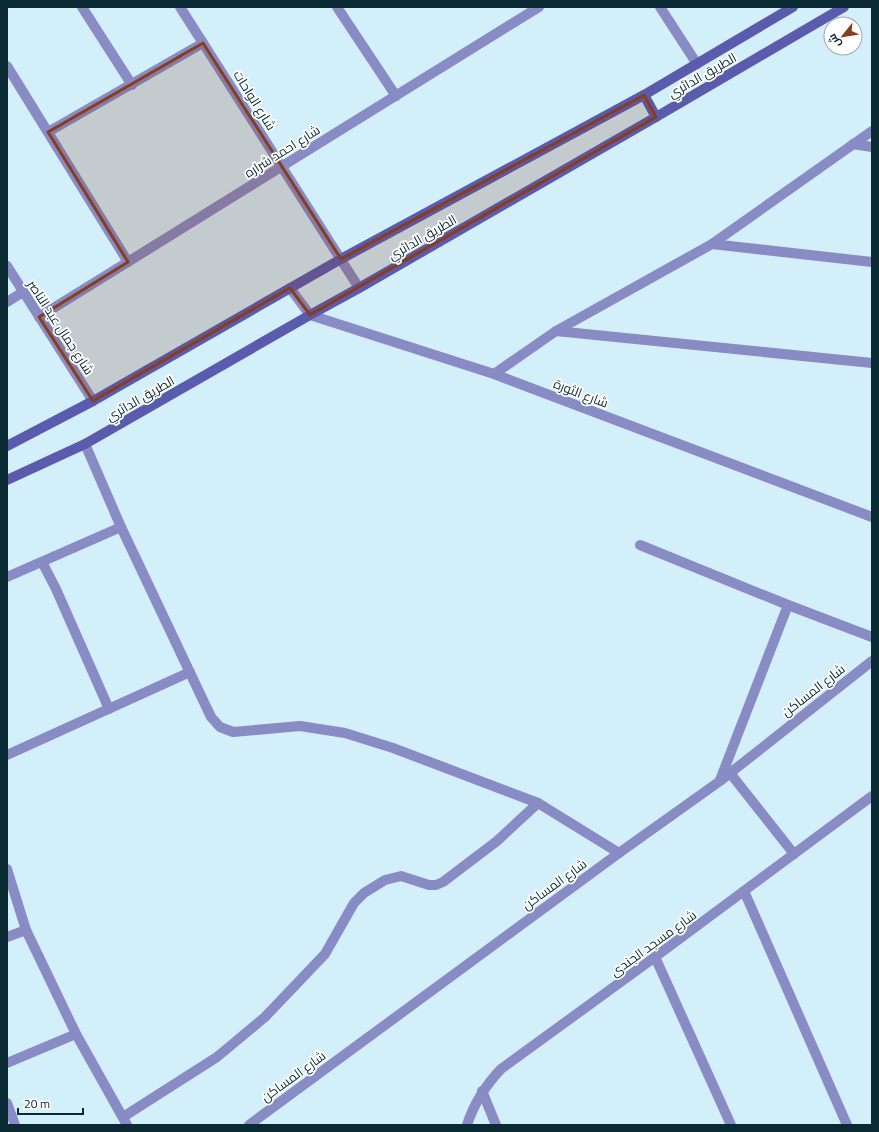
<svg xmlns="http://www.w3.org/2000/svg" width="879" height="1132" viewBox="0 0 879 1132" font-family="Georgia,Cairo,serif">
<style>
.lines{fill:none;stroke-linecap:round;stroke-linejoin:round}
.street{stroke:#888bc4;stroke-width:10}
.secondary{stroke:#5b5bae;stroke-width:10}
.marked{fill:#863d21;fill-opacity:0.2;stroke:#863d21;stroke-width:3;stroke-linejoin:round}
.labels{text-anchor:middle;stroke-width:3.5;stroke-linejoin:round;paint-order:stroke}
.street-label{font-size:13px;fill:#092a33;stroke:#fff}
</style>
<rect width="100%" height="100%" fill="#d3eff9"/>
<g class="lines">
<g class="street">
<path d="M 82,7 L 132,85"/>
<path d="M 180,7 L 359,288"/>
<path d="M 337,7 L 396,96"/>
<path d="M 660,7 L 697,64"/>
<path d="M 7,66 L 128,262"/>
<path d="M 48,132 L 203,43"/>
<path d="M 853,144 L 872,147"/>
<path d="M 712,244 L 872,262"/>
<path d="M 7,266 L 93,401"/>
<path d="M 290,288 L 310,315 L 494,374 L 872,517"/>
<path d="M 7,302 L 23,292"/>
<path d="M 39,317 L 539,7"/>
<path d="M 556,331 L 872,363"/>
<path d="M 494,374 L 556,331 L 712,244 L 872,131"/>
<path d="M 85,444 L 121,527 L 211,717 L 220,727 L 233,732 L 300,726 L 345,733 L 393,748 L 538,803 L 619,853"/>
<path d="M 640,545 L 788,605 L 872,637"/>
<path d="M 42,562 L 56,589 L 109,709"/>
<path d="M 7,577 L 121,527"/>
<path d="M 7,755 L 190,672"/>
<path d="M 730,773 L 794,854"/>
<path d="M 720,780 L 788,605"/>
<path d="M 7,869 L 26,930 L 76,1034 L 127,1125"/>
<path d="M 744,891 L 847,1125"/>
<path d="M 7,937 L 26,930"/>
<path d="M 655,957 L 731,1125"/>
<path d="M 7,1063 L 76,1034"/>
<path d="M 482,1091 L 496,1125"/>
<path d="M 7,1103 L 15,1125"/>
<path d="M 123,1117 L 217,1057 L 265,1017 L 325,954 L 354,903 L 364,893 L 385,880 L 401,876 L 429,885 L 436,885 L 443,882 L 497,841 L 538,803"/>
<path d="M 249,1125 L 619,853 L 720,781 L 872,661"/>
<path d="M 467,1125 C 474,1103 485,1086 501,1069 L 655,957 L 872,796"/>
</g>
<g class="secondary">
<path d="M 644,95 L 656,117"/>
<path d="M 7,446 L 93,401 L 341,259 L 644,95 L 793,7"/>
<path d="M 7,480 L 85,444 L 310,315 L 359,288 L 656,117 L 844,7"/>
</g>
</g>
<path class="marked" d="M 203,43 L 341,259 L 644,95 L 656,117 L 310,315 L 290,288 L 93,401 L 39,317 L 128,262 L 48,132 Z"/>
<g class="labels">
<g class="street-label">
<text transform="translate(702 75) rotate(-30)" y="5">الطريق الدائري</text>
<text transform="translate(255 100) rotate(58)" y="5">شارع الواحات</text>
<text transform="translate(282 151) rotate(-32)" y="5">شارع احمد شراره</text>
<text transform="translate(422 237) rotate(-30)" y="5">الطريق الدائري</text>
<text transform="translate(61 327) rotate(57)" y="5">شارع جمال عبد الناصر</text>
<text transform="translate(581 393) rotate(21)" y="5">شارع الثورة</text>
<text transform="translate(140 398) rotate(-30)" y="5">الطريق الدائري</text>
<text transform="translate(813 690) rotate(-38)" y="5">شارع المساكن</text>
<text transform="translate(554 884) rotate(-36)" y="5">شارع المساكن</text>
<text transform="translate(653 943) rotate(-36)" y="5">شارع مسجد الجندى</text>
<text transform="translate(293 1076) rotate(-36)" y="5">شارع المساكن</text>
</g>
</g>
<rect width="879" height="1132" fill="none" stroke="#092a33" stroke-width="16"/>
<g transform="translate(843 36) rotate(240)"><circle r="19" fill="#ffffff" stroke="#9daaad"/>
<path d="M0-3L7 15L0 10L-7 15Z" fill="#863d21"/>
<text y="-6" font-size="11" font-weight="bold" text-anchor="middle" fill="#092a33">ش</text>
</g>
<path d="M18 1108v6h65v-6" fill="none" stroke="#092a33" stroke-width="2"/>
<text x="24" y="1108" font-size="12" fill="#092a33" stroke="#ffffff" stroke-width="3" paint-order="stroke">20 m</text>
</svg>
